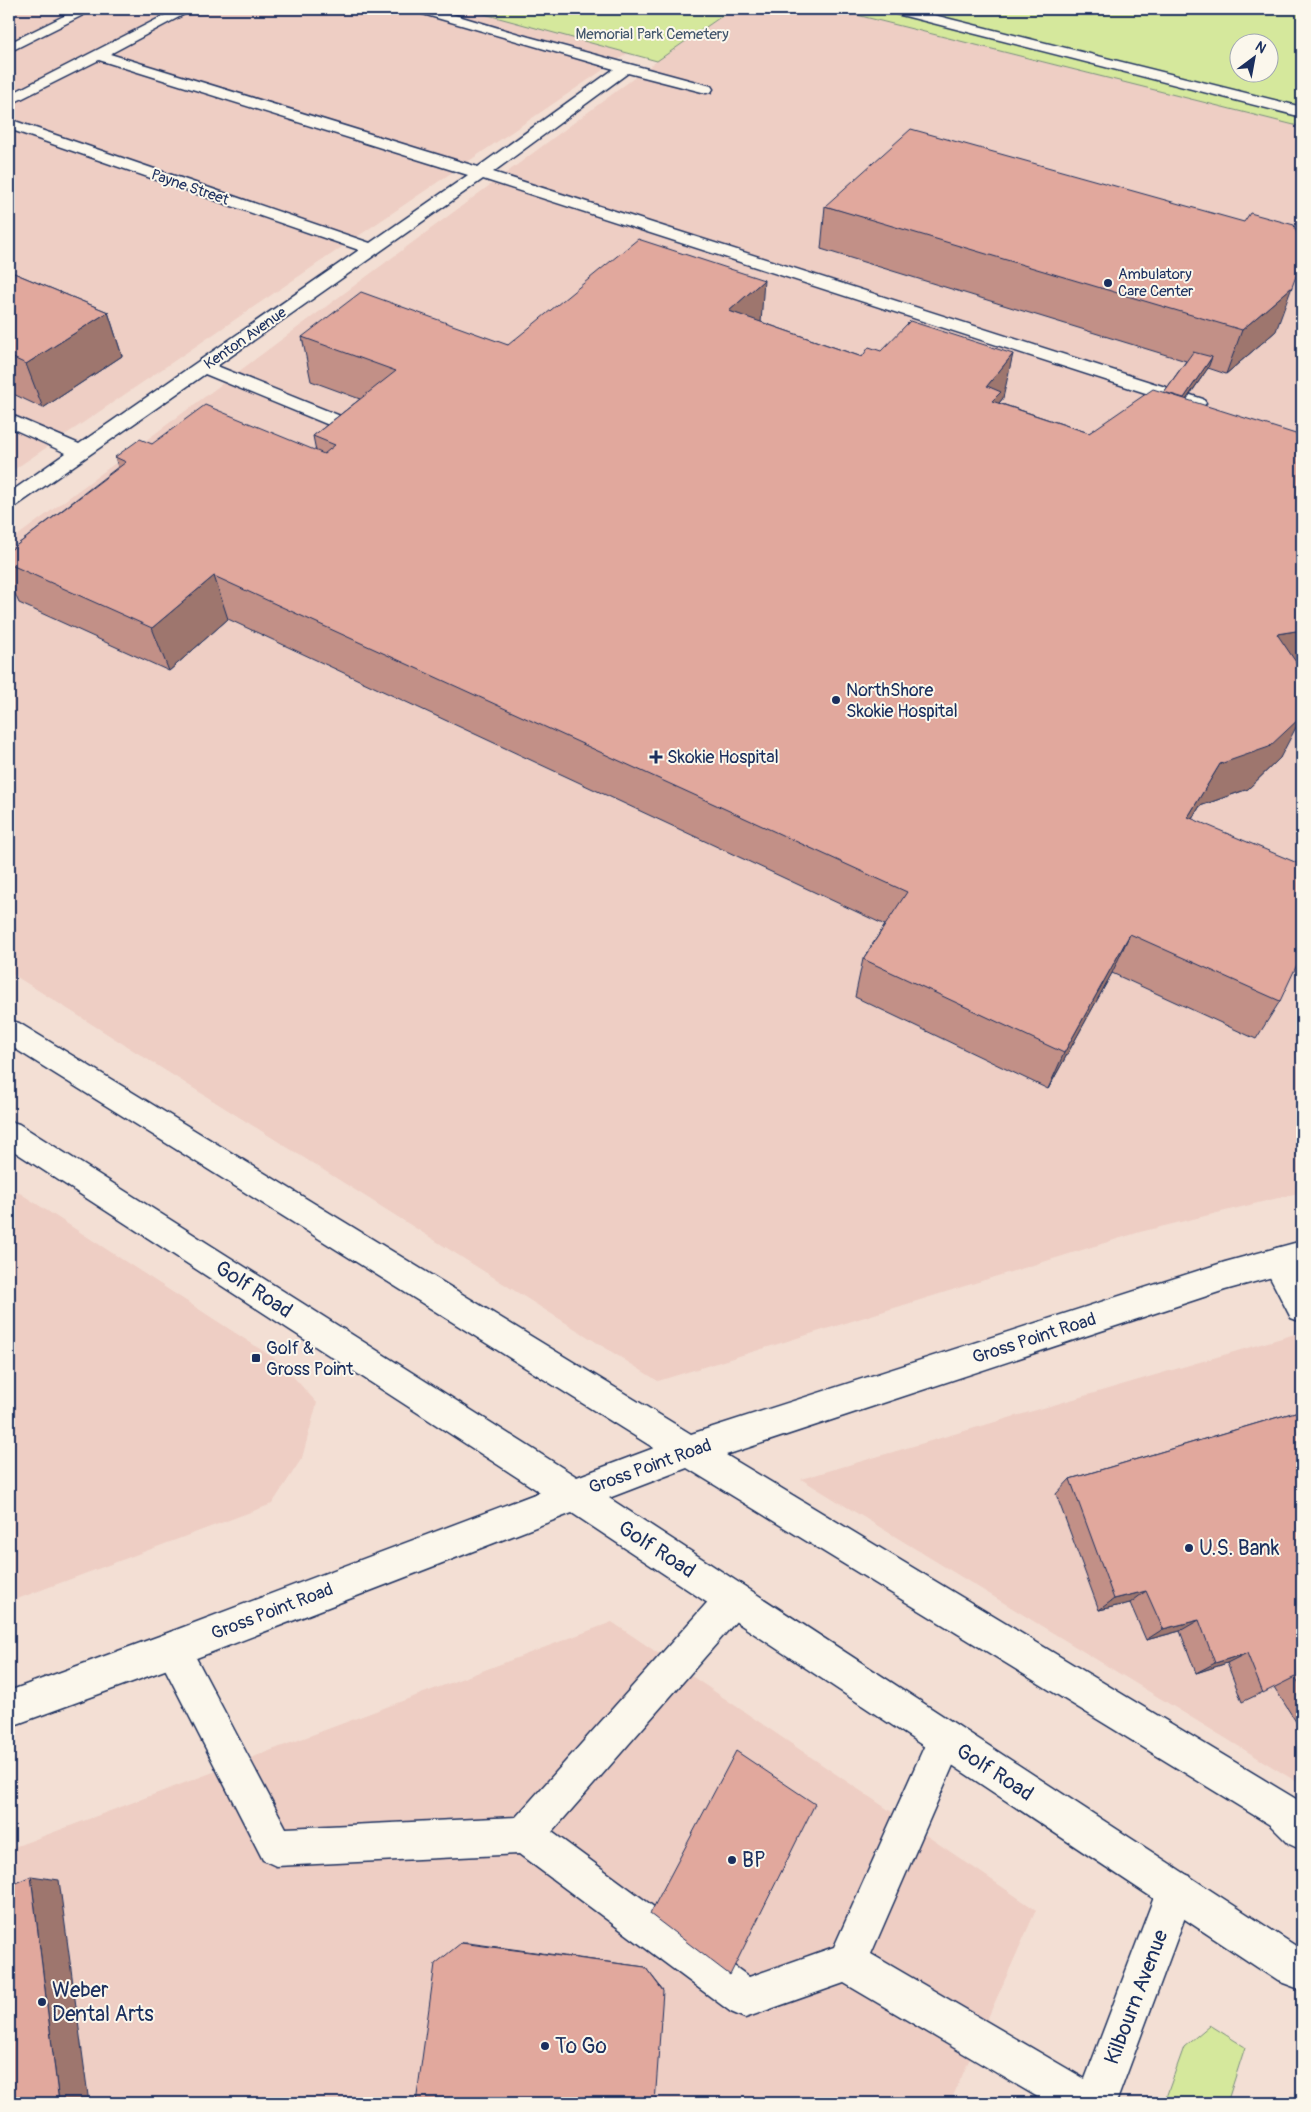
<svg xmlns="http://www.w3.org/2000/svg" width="1311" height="2112" viewBox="0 0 1311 2112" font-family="Pangolin,sans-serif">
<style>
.built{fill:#eecec4}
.green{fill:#d5e89c;stroke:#788c7d;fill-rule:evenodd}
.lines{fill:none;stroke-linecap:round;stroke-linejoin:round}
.minor-casing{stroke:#1b2f5e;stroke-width:3}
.major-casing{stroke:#1b2f5e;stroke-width:3}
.minor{fill:#fbf7ec;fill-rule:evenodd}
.major{fill:#fbf7ec;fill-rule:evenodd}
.wall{fill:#c29087;stroke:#1b2f5e}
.shaded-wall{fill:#9e766e;stroke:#1b2f5e}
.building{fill:#e1a89d;stroke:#1b2f5e}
.poi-dot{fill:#1b2f5e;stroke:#fbf7ec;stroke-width:2}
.labels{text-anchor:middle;stroke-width:4;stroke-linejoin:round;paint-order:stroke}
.far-park-label{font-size:15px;fill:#40546a;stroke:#fbf7ec}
.far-street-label{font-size:15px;fill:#1b2f5e;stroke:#fbf7ec}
.far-poi-label{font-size:15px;fill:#1b2f5e;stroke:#fbf7ec;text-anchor:start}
.poi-label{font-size:18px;fill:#1b2f5e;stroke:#fbf7ec;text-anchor:start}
.street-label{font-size:18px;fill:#1b2f5e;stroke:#fbf7ec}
.near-street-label{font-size:21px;fill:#1b2f5e;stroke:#fbf7ec}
.near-poi-label{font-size:21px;fill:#1b2f5e;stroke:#fbf7ec;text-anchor:start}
</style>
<rect width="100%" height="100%" fill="#f3dfd4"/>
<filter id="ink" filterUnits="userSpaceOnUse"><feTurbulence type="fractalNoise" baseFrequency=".02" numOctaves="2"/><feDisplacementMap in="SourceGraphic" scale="10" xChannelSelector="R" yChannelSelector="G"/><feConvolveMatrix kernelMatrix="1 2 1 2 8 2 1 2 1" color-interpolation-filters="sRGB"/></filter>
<g filter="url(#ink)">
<g class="built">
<path d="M 9,9 L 466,9 L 628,53 L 9,473 Z"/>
<path d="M 732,9 L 833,9 L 1302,127 L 1302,1192 L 1140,1232 L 658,1381 L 9,972 L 9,542 L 657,61 Z"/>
<path d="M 9,1186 L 280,1362 L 317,1403 L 302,1458 L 272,1504 L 9,1602 Z"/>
<path d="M 1302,1332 L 1302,1785 L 801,1479 Z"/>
<path d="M 612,1622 L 1036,1910 L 950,2103 L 9,2103 L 9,1849 Z"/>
</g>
<g class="green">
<path d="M 466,9 L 732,9 L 657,61 Z"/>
<path d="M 833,9 L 1302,9 L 1302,127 ZM 1238,42 L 1268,42 L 1268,72 L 1238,72 Z"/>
<path d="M 1210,2025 L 1245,2047 L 1227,2103 L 1164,2103 L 1184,2047 Z"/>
</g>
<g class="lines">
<g class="minor-casing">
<g id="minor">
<path d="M 78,9 L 95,9 L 9,52 L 9,43 Z"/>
<path d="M 177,9 L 194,9 L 110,54 L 478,167 L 614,69 L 416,12 L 414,9 L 435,9 L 529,37 L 711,86 L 713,89 L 711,92 L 706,93 L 628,73 L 493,172 L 1203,399 L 1206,403 L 1203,407 L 1189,407 L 483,179 L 217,366 L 365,426 L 368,430 L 365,434 L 351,434 L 205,374 L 16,506 L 9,508 L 9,493 L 66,453 L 9,427 L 9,414 L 79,444 L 359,250 L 9,129 L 9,119 L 370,243 L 468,175 L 99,60 L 9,105 L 9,95 Z"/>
<path d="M 887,9 L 910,9 L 1302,107 L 1302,117 L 889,12 Z"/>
<path d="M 1277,1248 L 1288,1252 L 1302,1279 L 1302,1322 L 1291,1318 L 1262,1262 L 1266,1252 Z"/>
<path d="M 733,1582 L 745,1587 L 750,1599 L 745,1611 L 552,1832 L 749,1977 L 834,1947 L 933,1727 L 946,1722 L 959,1727 L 964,1740 L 871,1954 L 1085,2079 L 1162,1876 L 1176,1871 L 1190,1876 L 1195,1890 L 1116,2103 L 1048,2103 L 844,1983 L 745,2018 L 731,2012 L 519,1854 L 276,1866 L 263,1860 L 155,1649 L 161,1637 L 173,1631 L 185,1637 L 286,1828 L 516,1817 L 721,1587 Z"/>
</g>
</g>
<g class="major-casing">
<path id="major" d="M 9,1020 L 19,1023 L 691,1434 L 1225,1262 L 1302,1241 L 1302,1269 L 1225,1290 L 726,1455 L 1296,1799 L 1302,1805 L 1302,1850 L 1289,1844 L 1270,1825 L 687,1468 L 609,1498 L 1302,1950 L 1302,1990 L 1278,1981 L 572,1513 L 173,1667 L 9,1727 L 9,1691 L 173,1631 L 540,1492 L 9,1148 L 9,1121 L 19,1124 L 577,1477 L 654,1448 L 9,1045 Z"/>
</g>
<use href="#minor" class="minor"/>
<use href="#major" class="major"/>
</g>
<g class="wall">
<path d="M 825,206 L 1276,331 L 1226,374 L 1208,368 L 1187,399 L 1301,670 L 1280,758 L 1248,789 L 1200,806 L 1192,819 L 1280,1001 L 1256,1039 L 1112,973 L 1048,1089 L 855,997 L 863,959 L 885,925 L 228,619 L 169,671 L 19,603 L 9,581 L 9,551 L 118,467 L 115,457 L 152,444 L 316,451 L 313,436 L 360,399 L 311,381 L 302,337 L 508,345 L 761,322 L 862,357 L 1003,398 L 999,403 L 1089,433 L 1164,392 L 1186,361 L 821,249 Z"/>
<path d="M 9,271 L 108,312 L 122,356 L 43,408 L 9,392 Z"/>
<path d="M 1302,1410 L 1302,1727 L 1298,1725 L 1274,1687 L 1242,1702 L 1227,1663 L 1196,1673 L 1180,1631 L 1146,1640 L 1130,1603 L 1099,1610 L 1056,1494 L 1070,1479 Z"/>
<path d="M 461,1943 L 468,1943 L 645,1967 L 663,1990 Z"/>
</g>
<g class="shaded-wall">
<path d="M 764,280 L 761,323 L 729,311 Z"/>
<path d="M 1292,287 L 1276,331 L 1226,374 L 1242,330 Z"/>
<path d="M 108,312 L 122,356 L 43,408 L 26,364 Z"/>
<path d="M 1013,354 L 1003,398 L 977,430 L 987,386 Z"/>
<path d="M 1212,357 L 1208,368 L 1159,439 L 1163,429 Z"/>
<path d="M 214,576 L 228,619 L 169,671 L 152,628 Z"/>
<path d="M 1302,630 L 1302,669 L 1257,677 L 1277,634 Z"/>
<path d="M 1302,716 L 1280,758 L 1248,789 L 1200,806 L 1168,858 L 1188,817 L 1220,764 Z"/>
<path d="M 1130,934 L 1112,973 L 1048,1089 L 1064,1053 Z"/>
<path d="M 1146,1591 L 1130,1603 L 1099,1610 L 1114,1599 Z"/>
<path d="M 1199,1620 L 1180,1631 L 1146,1640 L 1163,1629 Z"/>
<path d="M 1247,1653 L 1227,1663 L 1196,1673 L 1215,1663 Z"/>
<path d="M 31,1876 L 59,1880 L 89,2103 L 59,2103 Z"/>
</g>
<g class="building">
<path d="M 911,129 L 1244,222 L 1250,213 L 1294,225 L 1302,248 L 1302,260 L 1292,287 L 1242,330 L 825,206 Z"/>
<path d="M 638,239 L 764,280 L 729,311 L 862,357 L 869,347 L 881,351 L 910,321 L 1013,354 L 987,386 L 1001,392 L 992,401 L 1089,433 L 1153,389 L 1302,436 L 1302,630 L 1277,634 L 1302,671 L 1302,716 L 1269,747 L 1220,764 L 1188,817 L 1302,865 L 1302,954 L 1280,1001 L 1130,934 L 1064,1053 L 863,959 L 907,892 L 214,576 L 152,628 L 9,564 L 9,551 L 126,462 L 115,457 L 140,439 L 152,444 L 205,405 L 324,454 L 335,445 L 313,436 L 396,371 L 302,337 L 361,292 L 508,345 Z"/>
<path d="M 9,271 L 108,312 L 26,364 L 9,356 Z"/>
<path d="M 1193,352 L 1212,357 L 1184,398 L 1164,392 Z"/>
<path d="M 1302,1410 L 1302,1688 L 1295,1677 L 1263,1693 L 1247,1653 L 1215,1663 L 1199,1620 L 1163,1629 L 1146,1591 L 1114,1599 L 1070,1479 Z"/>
<path d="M 736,1751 L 815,1804 L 730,1975 L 650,1914 Z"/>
<path d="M 31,1876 L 59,2103 L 9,2103 L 9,1886 Z"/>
<path d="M 461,1943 L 645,1967 L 663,1991 L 655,2103 L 416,2103 L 435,1964 Z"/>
</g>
</g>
<g class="poi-dot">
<circle cx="1108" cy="283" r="5"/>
<circle cx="836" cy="700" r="5"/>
<path d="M653.5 749.5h5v5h5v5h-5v5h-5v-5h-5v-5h5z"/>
<rect x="251" y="1353" width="10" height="10" rx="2.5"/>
<circle cx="1189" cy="1548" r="5"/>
<circle cx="732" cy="1860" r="5"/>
<circle cx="42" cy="2002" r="5"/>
<circle cx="545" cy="2046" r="5"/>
</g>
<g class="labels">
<g class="far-park-label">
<text x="652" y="39">Memorial Park Cemetery</text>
</g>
<g class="far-street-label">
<text transform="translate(190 187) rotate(19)" y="5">Payne Street</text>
<text transform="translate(245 338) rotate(-35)" y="5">Kenton Avenue</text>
</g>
<g class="far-poi-label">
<text x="1118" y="279">Ambulatory<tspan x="1118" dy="17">Care Center</tspan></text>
</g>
<g class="poi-label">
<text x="846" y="696">NorthShore<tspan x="846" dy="21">Skokie Hospital</tspan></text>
<text x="667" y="763">Skokie Hospital</text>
<text x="266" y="1354">Golf &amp;<tspan x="266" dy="21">Gross Point</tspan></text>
</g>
<g class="street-label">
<text transform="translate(1034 1338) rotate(-18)" y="6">Gross Point Road</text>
<text transform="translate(650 1466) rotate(-20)" y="6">Gross Point Road</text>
<text transform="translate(272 1611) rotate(-21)" y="6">Gross Point Road</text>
</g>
<g class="near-street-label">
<text transform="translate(254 1289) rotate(33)" y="7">Golf Road</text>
<text transform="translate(657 1549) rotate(33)" y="7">Golf Road</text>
<text transform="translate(995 1772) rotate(33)" y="7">Golf Road</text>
<text transform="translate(1136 1997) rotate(-69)" y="7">Kilbourn Avenue</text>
</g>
<g class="near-poi-label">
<text x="1199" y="1555">U.S. Bank</text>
<text x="742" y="1867">BP</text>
<text x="52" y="1997">Weber<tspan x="52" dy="24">Dental Arts</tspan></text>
<text x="555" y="2053">To Go</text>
</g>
</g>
<rect width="1311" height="2112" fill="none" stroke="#fbf7ec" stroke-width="30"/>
<rect x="15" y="15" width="1281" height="2082" fill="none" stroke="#1b2f5e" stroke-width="2" filter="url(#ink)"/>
<g transform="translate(1254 58) rotate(32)"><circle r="24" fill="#fbf7ec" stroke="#a1a7b3"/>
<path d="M0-4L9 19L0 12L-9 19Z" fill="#1b2f5e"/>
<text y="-8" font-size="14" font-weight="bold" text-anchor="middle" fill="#1b2f5e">N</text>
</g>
</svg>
